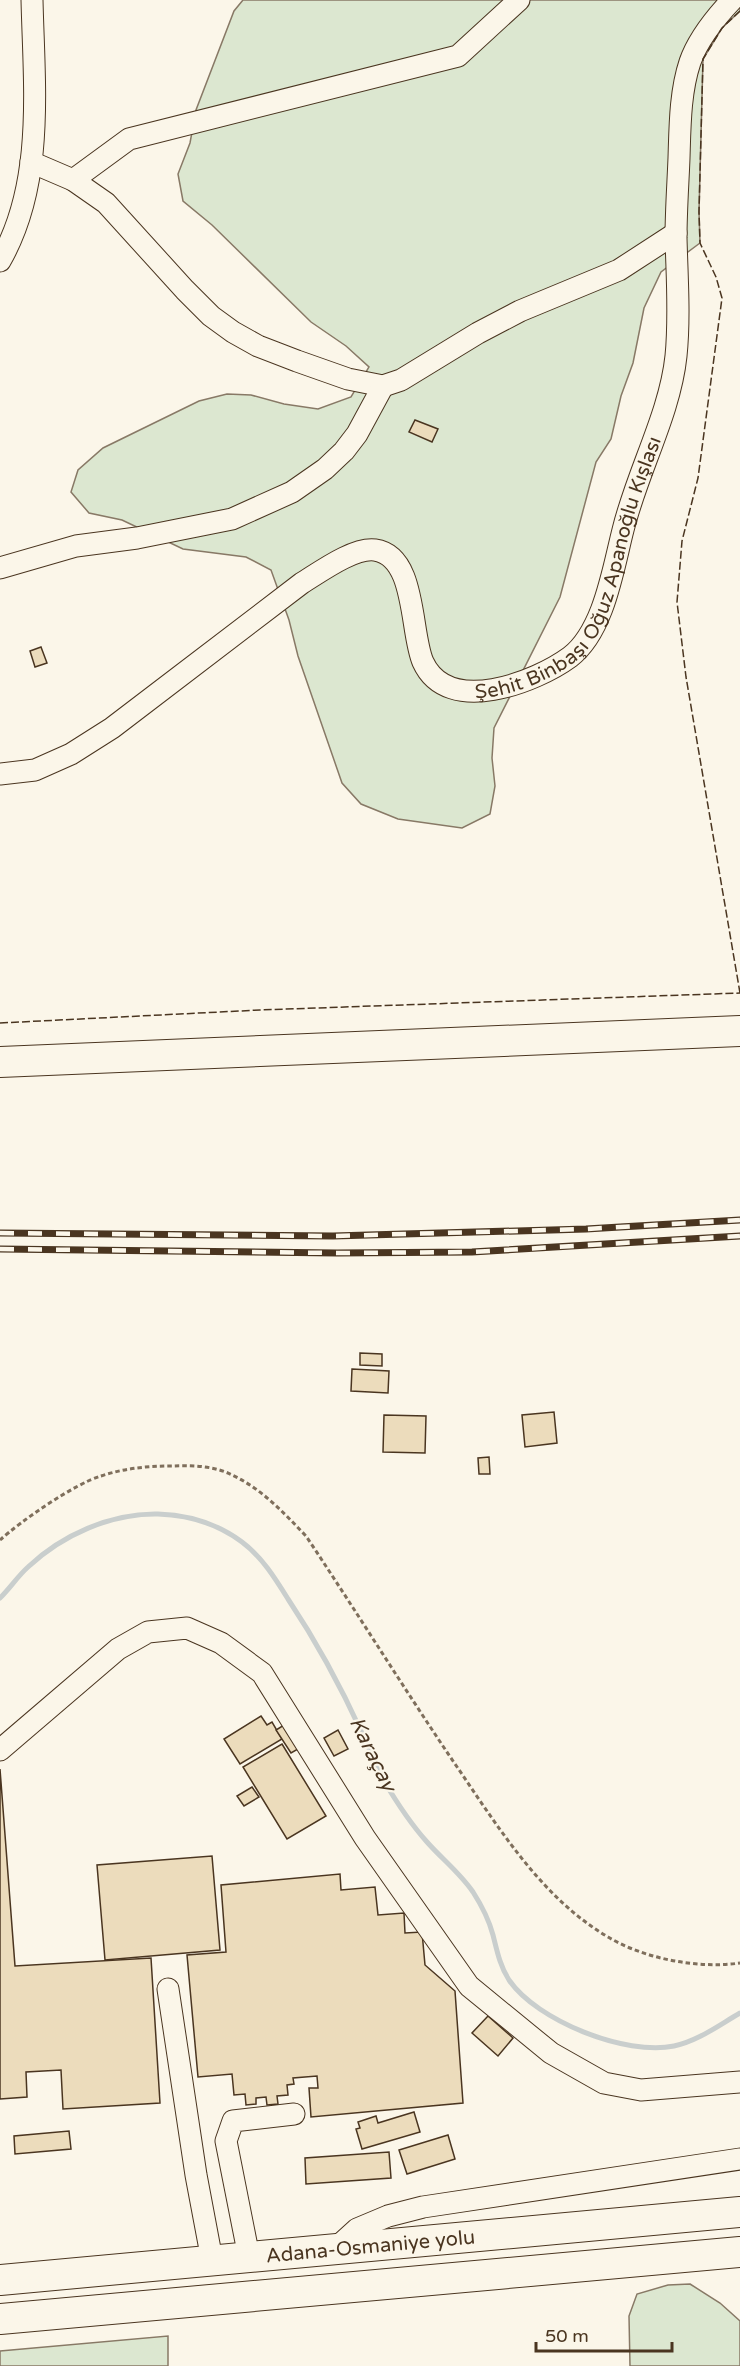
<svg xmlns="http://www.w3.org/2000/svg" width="740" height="2366" viewBox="0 0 740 2366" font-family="'Varela Round',sans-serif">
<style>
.green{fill:#dce7d0;stroke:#887966;stroke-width:1.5}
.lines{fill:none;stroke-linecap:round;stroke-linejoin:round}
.stream{stroke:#c9cecd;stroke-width:5}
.building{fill:#ecdcbc;stroke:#4a3520;stroke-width:1.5}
.minor-casing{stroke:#4a3520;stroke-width:23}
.highway-casing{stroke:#4a3520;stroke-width:32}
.path{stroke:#7f6f5c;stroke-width:3;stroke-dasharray:4.5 3;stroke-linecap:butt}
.minor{stroke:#fbf6e9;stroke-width:21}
.highway{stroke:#fbf6e9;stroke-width:30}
.rail-casing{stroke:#4a3520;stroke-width:7}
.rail{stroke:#fbf6e9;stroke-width:4.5;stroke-dasharray:14;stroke-linecap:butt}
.fence{stroke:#4a3520;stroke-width:1.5;stroke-dasharray:8 3;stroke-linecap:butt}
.labels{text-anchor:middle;stroke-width:4.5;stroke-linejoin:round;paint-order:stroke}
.street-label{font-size:20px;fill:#4a3520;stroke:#fbf6e9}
.water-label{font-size:21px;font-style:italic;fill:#4a3520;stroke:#fbf6e9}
</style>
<rect width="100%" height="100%" fill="#fbf6e9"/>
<g class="green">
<path d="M 243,0 L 740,0 L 740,11 L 722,28 L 703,59 L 699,212 L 700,243 L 661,272 L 644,308 L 633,363 L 621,396 L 611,439 L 596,462 L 560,597 L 494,728 L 492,758 L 495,786 L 490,814 L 462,828 L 398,819 L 361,804 L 342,783 L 298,656 L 289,620 L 271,570 L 246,557 L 183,549 L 122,520 L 89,513 L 71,492 L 78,470 L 103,448 L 199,401 L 227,394 L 251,395 L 284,404 L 318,409 L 351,397 L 369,367 L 346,346 L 311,322 L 212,225 L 183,201 L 178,174 L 190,143 L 196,110 L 234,11 Z"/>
<path d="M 690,2284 L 720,2303 L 740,2321 L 740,2366 L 630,2366 L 629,2316 L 637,2294 L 668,2285 Z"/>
<path d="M 168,2336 L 168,2366 L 0,2366 L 0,2351 Z"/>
</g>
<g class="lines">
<path class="stream" d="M 0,1598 C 10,1588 18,1576 28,1567 C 62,1535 111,1513 158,1514 C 188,1515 218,1524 242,1542 C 262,1557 275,1578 288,1599 C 316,1641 341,1687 362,1733 C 370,1749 375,1766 384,1781 C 397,1803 410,1823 427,1842 C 442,1859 460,1873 473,1892 C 482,1906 489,1920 493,1935 C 497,1951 500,1966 509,1980 C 537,2021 626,2056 674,2046 C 698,2041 719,2025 740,2013"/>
</g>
<g class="building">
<path d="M 415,420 L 438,429 L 432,442 L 409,432 Z"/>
<path d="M 41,647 L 47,663 L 35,667 L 30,651 Z"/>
<path d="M 360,1353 L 382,1354 L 382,1366 L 360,1365 Z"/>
<path d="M 352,1369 L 389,1371 L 388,1393 L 351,1391 Z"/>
<path d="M 554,1412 L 557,1443 L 525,1447 L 522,1415 Z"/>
<path d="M 384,1415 L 426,1416 L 425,1453 L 383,1452 Z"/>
<path d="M 489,1457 L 490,1474 L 479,1474 L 478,1458 Z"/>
<path d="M 261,1716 L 267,1725 L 272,1722 L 282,1739 L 240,1764 L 224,1739 Z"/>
<path d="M 284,1725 L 298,1749 L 291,1753 L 276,1730 Z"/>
<path d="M 338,1730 L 348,1749 L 334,1756 L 324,1738 Z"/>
<path d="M 282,1744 L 326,1816 L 287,1839 L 243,1767 Z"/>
<path d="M 0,1769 L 15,1966 L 151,1958 L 160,2103 L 63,2109 L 61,2070 L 26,2072 L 27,2097 L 0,2099 Z"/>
<path d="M 252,1787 L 259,1797 L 244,1806 L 237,1796 Z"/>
<path d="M 212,1856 L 220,1950 L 105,1960 L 97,1865 Z"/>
<path d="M 340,1874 L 341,1890 L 375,1887 L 378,1915 L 404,1913 L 405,1933 L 422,1932 L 425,1965 L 455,1991 L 463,2103 L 311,2117 L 309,2088 L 318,2088 L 317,2076 L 293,2078 L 294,2084 L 287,2085 L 288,2095 L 277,2096 L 278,2104 L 267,2105 L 266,2097 L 256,2098 L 256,2104 L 246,2105 L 245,2094 L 234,2095 L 232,2074 L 198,2077 L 187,1955 L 226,1952 L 221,1885 Z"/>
<path d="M 488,2016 L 513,2038 L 498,2056 L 472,2033 Z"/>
<path d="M 414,2112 L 420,2132 L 362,2149 L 356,2129 L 360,2128 L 358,2122 L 376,2116 L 378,2123 Z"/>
<path d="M 69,2131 L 71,2149 L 15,2154 L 14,2136 Z"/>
<path d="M 448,2135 L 455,2159 L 407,2174 L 399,2150 Z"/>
<path d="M 389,2152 L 391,2178 L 306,2184 L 305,2158 Z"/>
</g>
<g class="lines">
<g class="minor-casing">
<g id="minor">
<path d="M 31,162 L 73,180 L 106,203 L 185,290 L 211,316 L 233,332 L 258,346 L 297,361 L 348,379 L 383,386 L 401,380 L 478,333 L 520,311 L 619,270 L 676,233"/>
<path d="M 73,180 L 129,139 L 458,56 L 519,0"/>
<path d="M 0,261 C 45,183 34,86 32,0"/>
<path d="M 0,568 L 76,546 L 137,538 L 232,519 L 292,492 L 325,469 L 344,451 L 357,434 L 383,386"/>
<path id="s1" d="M 0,774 L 35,770 L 71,754 L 112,728 L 302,583 C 320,572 354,547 375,550 C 417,556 410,633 423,662 C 448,717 536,682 570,657 C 604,631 613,569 623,530 C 637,472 670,414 676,356 C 680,317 677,277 676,238 C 676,211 678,184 679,158 C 680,126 680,92 690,62 C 698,39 715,18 732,0"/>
<path d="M 0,1750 L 118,1649 L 148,1632 L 187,1628 L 221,1643 L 262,1673 L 365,1838 L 469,1986 L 551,2053 L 604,2083 L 641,2090 L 740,2082"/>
<path d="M 168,1989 L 196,2175 L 212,2260"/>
<path d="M 335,2249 L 357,2229 L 388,2216 L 423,2207 L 740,2159"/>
<path d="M 249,2257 L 226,2141 L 233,2121 L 294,2114"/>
</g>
</g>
<g class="highway-casing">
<g id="highway">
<path d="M 0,1062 L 740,1031"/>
<path id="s2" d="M 0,2280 L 740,2212"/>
<path d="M 0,2319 L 740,2252"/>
</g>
</g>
<path class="path" d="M 0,1540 C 21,1521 74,1484 101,1476 C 125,1468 148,1466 173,1466 C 192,1465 215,1466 232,1475 C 262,1489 283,1512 306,1536 C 356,1611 403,1687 453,1761 C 497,1825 540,1897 608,1937 C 645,1959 698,1969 740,1963"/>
<use href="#minor" class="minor"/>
<use href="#highway" class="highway"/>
<g class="rail-casing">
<g id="rail">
<path d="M 0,1233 L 333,1236 L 586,1229 L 740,1220"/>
<path d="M 0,1249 L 337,1253 L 472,1252 L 740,1236"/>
</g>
</g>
<use href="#rail" class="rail"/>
<g class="fence">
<path d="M 740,11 L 722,28 L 703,59 L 699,212 L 700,243 L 716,277 L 722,298 L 698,478 L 682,541 L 677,602 L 686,677 L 740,993"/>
<path d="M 0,1023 L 260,1010 L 740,993"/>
</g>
</g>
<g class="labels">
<g class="street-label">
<text dy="7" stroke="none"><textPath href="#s1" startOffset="806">Şehit Binbaşı Oğuz Apanoğlu Kışlası</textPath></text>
<text dy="7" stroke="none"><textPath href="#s2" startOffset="372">Adana-Osmaniye yolu</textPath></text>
</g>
<g class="water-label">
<text transform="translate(373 1754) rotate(64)" y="7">Karaçay</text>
</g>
</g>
<path d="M536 2342v9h136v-9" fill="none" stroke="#4a3520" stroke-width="3"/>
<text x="545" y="2342" font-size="18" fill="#4a3520" stroke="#fbf6e9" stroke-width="4.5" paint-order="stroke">50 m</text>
</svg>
